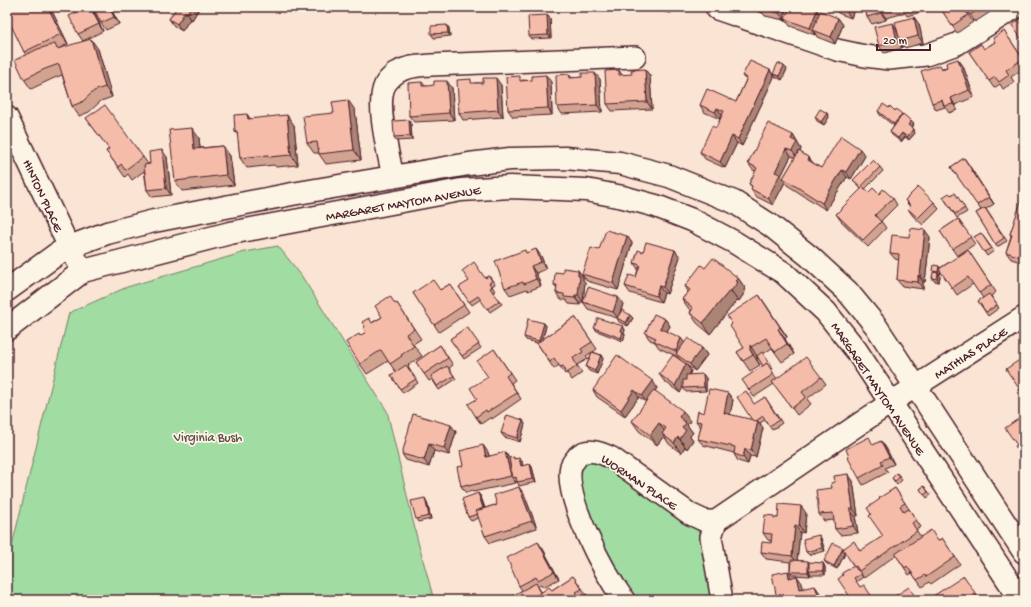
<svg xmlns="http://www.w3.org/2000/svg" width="1031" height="607" viewBox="0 0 1031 607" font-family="'Gochi Hand',sans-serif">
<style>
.green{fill:#a1dca3;stroke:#767e67}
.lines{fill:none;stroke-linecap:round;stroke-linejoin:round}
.street-casing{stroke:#4a1f2b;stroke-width:24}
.secondary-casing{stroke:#4a1f2b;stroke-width:25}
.street{stroke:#fcf5e5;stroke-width:21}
.secondary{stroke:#fcf5e5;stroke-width:22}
.wall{fill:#d3a391;stroke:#4a1f2b;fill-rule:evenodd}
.shaded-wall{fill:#ac8476;stroke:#4a1f2b}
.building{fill:#f5bda9;stroke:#4a1f2b}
.labels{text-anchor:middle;stroke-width:3.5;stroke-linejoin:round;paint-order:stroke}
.street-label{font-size:13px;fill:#4a1f2b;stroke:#fcf5e5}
.park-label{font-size:13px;fill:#604e49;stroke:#fcf5e5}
</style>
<rect width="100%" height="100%" fill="#fae4d3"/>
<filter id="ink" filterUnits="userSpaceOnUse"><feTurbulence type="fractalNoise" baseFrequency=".025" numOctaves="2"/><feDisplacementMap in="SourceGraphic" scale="8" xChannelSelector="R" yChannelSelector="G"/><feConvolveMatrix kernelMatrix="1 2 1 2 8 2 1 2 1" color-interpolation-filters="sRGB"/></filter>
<g filter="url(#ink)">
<g class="green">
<path d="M 278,246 L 301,275 L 387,411 L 418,542 L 434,600 L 7,600 L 7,566 L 69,313 L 127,287 L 245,252 Z"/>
<path d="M 583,454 L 688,511 L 699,533 L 714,600 L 630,600 L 591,534 L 576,464 Z"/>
</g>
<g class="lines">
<g class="street-casing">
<g id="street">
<path d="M 717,9 L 837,50 L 865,56 L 889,59 L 926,55 L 957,44 L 1016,7"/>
<path d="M 7,117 L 69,247 L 83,271"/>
<path d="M 393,177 C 389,156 375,104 385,85 C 387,81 394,74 398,72 C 408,66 420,66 431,65 L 635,57"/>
<path d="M 716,521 L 711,537 L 722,600"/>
<path d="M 624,600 C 605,574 563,498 571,466 C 572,463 576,459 578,456 C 588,447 602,453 612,458 L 690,514 L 705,521 L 716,521 L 890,403 L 1024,317"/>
</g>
</g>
<g class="secondary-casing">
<g id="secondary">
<path d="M 7,290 L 57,254 L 69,247 L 107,233 L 154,221 L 292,194 L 469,164 L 510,159 L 565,158 L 620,163 L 669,176 L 734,202 L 770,225 L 809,256 L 847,291 L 876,326 L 1024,552"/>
<path d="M 7,329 L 83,271 L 230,233 L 461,190 L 510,187 L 586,190 L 623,197 L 656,206 L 692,220 L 734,242 L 784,273 L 826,312 L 856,350 L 1021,600"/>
</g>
</g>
<use href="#street" class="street"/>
<use href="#secondary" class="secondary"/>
</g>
<g class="wall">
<path d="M 7,7 L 50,7 L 68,44 L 58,49 L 98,49 L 112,97 L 101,101 L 89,112 L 79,116 L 72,106 L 62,75 L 52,79 L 31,89 L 24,79 L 26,55 L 24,52 Z"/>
<path d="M 93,7 L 110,7 L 119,24 L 106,30 L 101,23 Z"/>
<path d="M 176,7 L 200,7 L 192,20 L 190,19 L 182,31 L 174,26 L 169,19 L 177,8 Z"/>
<path d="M 210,7 L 232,7 L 211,8 Z"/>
<path d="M 647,7 L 672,7 L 671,13 L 648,9 Z"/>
<path d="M 734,7 L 745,7 L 744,9 Z"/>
<path d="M 786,7 L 784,20 L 765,16 L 760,9 Z"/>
<path d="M 832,7 L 855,7 L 851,18 L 838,13 L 834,8 Z"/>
<path d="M 865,7 L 920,7 L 921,12 L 907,16 L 905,13 L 886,18 L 886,20 L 872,24 L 867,17 Z"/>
<path d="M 934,7 L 940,7 L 936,10 Z"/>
<path d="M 963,7 L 973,22 L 957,33 L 941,9 Z"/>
<path d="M 965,7 L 989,7 L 992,11 L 975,22 Z"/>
<path d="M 94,12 L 103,31 L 83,41 L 78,34 Z"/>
<path d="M 819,13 L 838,18 L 843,25 L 835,44 L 817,37 L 815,33 L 815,35 L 790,26 L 785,19 Z"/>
<path d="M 547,15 L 550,18 L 551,38 L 531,39 L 529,36 Z"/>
<path d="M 919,24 L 923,43 L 905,48 L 900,42 L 902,48 L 884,53 L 879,46 L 897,29 Z"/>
<path d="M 449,28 L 450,36 L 434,38 L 431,34 Z"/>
<path d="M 1004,31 L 1024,60 L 1024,68 L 1011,77 L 1014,82 L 1003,89 L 1000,84 L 994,88 L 969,52 L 984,49 L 995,42 Z"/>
<path d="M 958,59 L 963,66 L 974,97 L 955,105 L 957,110 L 949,113 L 945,107 L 936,110 L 932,103 L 942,68 L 947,67 Z"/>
<path d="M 784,66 L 787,69 L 782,80 L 776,77 L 773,74 Z"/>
<path d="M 619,70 L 622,75 L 650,76 L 652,109 L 612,111 L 607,104 Z"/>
<path d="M 770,70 L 774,77 L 742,146 L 737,143 L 725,168 L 705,159 L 700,152 L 716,128 L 720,119 L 704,112 L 700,105 L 736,102 L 746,80 L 742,76 Z"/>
<path d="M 569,74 L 572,78 L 582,77 L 600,79 L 602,112 L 562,114 L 557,107 Z"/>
<path d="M 522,80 L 551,82 L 552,115 L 513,117 L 508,110 Z"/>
<path d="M 422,82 L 425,86 L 452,88 L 454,120 L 414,122 L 409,116 Z"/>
<path d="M 474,83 L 483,83 L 501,85 L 503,117 L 463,120 L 459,113 Z"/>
<path d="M 889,108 L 903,115 L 914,124 L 911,128 L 915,133 L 909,140 L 905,137 L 901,142 L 892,135 L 890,132 L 894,126 L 880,115 L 878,111 Z"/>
<path d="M 355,110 L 361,160 L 326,164 L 319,154 L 319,153 L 314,153 L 307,143 Z"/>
<path d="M 827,113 L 829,117 L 824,125 L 817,121 L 815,117 Z"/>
<path d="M 86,118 L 143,157 L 148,164 L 167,157 L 171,195 L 152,197 L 147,190 L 144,171 L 132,180 L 128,174 L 125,177 L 106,151 L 109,149 Z"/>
<path d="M 251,119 L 294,125 L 298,165 L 276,167 L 274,165 L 247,168 L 240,158 L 238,135 L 235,132 Z"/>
<path d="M 411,124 L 412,140 L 396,141 L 394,137 Z"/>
<path d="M 793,135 L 801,149 L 800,152 L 809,158 L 813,163 L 821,168 L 865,156 L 851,179 L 847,177 L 826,210 L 787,185 L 785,182 L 773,205 L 755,196 L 751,189 L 752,187 L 749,184 L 756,171 L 753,170 L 748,163 ZM 791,156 L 795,158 L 783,178 L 781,176 Z"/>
<path d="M 199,138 L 200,148 L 223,146 L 230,156 L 234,185 L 182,191 L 175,181 Z"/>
<path d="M 964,158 L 994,204 L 986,209 L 1007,241 L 997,247 L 976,213 L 981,210 L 951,167 Z"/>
<path d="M 880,167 L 883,171 L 865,189 L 869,192 L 879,194 L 893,198 L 897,205 L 881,221 L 886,228 L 868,247 L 841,221 L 836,214 L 861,189 L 853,180 Z"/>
<path d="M 955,193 L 967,212 L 957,218 L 943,197 L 951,195 Z"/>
<path d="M 1024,196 L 1024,263 L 1011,259 L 1006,252 L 1011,236 L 1010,234 Z"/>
<path d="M 905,200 L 934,202 L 939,209 L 923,225 L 913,216 L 908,209 L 910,207 Z"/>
<path d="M 958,219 L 975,244 L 957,256 L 940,231 Z"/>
<path d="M 981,233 L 994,251 L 987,256 L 974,237 Z"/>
<path d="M 627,236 L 632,243 L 618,290 L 587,281 L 582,274 L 599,250 Z"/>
<path d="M 909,237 L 930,237 L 925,282 L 923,282 L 923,289 L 902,286 L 897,280 L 899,260 L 895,259 L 890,253 Z"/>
<path d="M 675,250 L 680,257 L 667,294 L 664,293 L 661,302 L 630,293 L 625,286 L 636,277 L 638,269 L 634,263 L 643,252 Z"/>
<path d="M 968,250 L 996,292 L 991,296 L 999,308 L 988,316 L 978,301 L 983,298 L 973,284 L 957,295 L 941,271 L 940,275 L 939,275 L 940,276 L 939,282 L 934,281 L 932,278 L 934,272 L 933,271 L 940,268 Z"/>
<path d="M 527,253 L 541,256 L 546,269 L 536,273 L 541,286 L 528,291 L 527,289 L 510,295 L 505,288 Z"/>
<path d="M 705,268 L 738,278 L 745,288 L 744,290 L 745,292 L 739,301 L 737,300 L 710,334 L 697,323 L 690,313 L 691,311 L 689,309 L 682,299 L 688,292 L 685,286 Z"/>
<path d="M 578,270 L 583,277 L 583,280 L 585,282 L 583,302 L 580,302 L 580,305 L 569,304 L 566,300 L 561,300 L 556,293 L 557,288 L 554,285 L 563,273 Z"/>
<path d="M 489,276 L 495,284 L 492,286 L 495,291 L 493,292 L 502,304 L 490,312 L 481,299 L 472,305 L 459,287 L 485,278 Z"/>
<path d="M 450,284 L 469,312 L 439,332 L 413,293 L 440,290 Z"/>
<path d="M 759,295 L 787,337 L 785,339 L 794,354 L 782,362 L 772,348 L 763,354 L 773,369 L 771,370 L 777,379 L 821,377 L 826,384 L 807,399 L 811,404 L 797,415 L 774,384 L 754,397 L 749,390 L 763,366 L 757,356 L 757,360 L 760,365 L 750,371 L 737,352 L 744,348 L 732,324 Z"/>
<path d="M 583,302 L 623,304 L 620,314 L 633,318 L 628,326 L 619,322 L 617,318 L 588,309 Z"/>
<path d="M 397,303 L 421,339 L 413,344 L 422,356 L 408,365 L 409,366 L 408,367 L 418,383 L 403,393 L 391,375 L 396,372 L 388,361 L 367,374 L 360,364 L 360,336 L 366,332 L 373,322 L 382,317 Z"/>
<path d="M 575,317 L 597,349 L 593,352 L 601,355 L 603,359 L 597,374 L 589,371 L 586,367 L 592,352 L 586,356 L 588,359 L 577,365 L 582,373 L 572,380 L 567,373 L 565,374 L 559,365 L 554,369 L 537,343 L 526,340 L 524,337 L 544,323 L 546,326 L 543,339 Z"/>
<path d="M 665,319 L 670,326 L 667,331 L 685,343 L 702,348 L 707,355 L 695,371 L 686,365 L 691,371 L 689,375 L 706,378 L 706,391 L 686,392 L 683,388 L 683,386 L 680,393 L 664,381 L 659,374 L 681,361 L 678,357 L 659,348 L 655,342 L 650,340 L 645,333 Z"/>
<path d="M 623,326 L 625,330 L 624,333 L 625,335 L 623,341 L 597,331 L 594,328 Z"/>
<path d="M 467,327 L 481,348 L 464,359 L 450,339 Z"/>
<path d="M 440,345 L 453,365 L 449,368 L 456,379 L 439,390 L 432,379 L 429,381 L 416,362 Z"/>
<path d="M 494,349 L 515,380 L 511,383 L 521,399 L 492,419 L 491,417 L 481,424 L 476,417 L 477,399 L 488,377 Z"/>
<path d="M 657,388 L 655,391 L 690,421 L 687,425 L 693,433 L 690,436 L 693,440 L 687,449 L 685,447 L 681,453 L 669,444 L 664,436 L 657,445 L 639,431 L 632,421 L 646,402 L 639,397 L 625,416 L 597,397 L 593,390 Z"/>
<path d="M 765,397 L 782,423 L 772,430 L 765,420 L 760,423 L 763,428 L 756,457 L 750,456 L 748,464 L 738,461 L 734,454 L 734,453 L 703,445 L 698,439 L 701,428 L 696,421 L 704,413 L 733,400 L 730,415 L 752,420 L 755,404 Z"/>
<path d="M 525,424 L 520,442 L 504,437 L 501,433 Z"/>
<path d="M 451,425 L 456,432 L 449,455 L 434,451 L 429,467 L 406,460 L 402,454 Z"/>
<path d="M 881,441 L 886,448 L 894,464 L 885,468 L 888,472 L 863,485 L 859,478 L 875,444 Z"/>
<path d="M 488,452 L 489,456 L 515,459 L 522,461 L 523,466 L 530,464 L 532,467 L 536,482 L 519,486 L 517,481 L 516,482 L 516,483 L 473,492 L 472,491 L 466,493 L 461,486 L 463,466 Z"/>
<path d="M 897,473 L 902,480 L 897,485 L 892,478 Z"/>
<path d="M 848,474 L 853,481 L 858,516 L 855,516 L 858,533 L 840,535 L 835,529 L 834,520 L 824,521 L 819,514 L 835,482 Z"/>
<path d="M 924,486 L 931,495 L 927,498 L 920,489 Z"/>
<path d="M 895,488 L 921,527 L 916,530 L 921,537 L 938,541 L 942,538 L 960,564 L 931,584 L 929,582 L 922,587 L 912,573 L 909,575 L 896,555 L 864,578 L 860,573 L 863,577 L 856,582 L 860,587 L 874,600 L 843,575 L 854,566 L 846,552 L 837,569 L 827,564 L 824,561 L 843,548 L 861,551 L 883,536 L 871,514 L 880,499 Z"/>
<path d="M 478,493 L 481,497 L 485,508 L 495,505 L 496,506 L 524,494 L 537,528 L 490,543 L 485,536 L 479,518 L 471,521 L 468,517 Z"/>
<path d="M 427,502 L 431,519 L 418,522 L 416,519 Z"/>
<path d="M 806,513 L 804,533 L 800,532 L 797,560 L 809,563 L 823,563 L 825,567 L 825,575 L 811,575 L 810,573 L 810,576 L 793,575 L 790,572 L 790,562 L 766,559 L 761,552 L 771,543 L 771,541 L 768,540 L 763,533 L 776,518 Z"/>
<path d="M 821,538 L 825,551 L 809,555 L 806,552 Z"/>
<path d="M 543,549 L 559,579 L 543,587 L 541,584 L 538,586 L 541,592 L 552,590 L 573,576 L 587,595 L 581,599 L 581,600 L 509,600 L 522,590 L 519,586 Z"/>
</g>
<g class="shaded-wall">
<path d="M 48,7 L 50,7 L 68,44 L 61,34 Z"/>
<path d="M 90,7 L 94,12 L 103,31 L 99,24 Z"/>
<path d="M 109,7 L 110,7 L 119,24 L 114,17 Z"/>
<path d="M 191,7 L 200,7 L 192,20 L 187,13 Z"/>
<path d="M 667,7 L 672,7 L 671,13 Z"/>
<path d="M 780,7 L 786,7 L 784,20 L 779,13 Z"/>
<path d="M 847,7 L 855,7 L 851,18 L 846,11 Z"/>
<path d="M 917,7 L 920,7 L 921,12 Z"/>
<path d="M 817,10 L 821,17 L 813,30 L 815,33 L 815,35 L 810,28 Z"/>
<path d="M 881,11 L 886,18 L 886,20 L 881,13 Z"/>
<path d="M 185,12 L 190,19 L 182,31 L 177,24 Z"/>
<path d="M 547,15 L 550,18 L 551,38 L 548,35 Z"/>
<path d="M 914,17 L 919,24 L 923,43 L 918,36 Z"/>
<path d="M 838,18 L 843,25 L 835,44 L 831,37 Z"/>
<path d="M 893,23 L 897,30 L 902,48 L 897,41 Z"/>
<path d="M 447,25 L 449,28 L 450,36 L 448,33 Z"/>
<path d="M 91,39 L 98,49 L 112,97 L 105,87 Z"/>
<path d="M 958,59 L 963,66 L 974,97 L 969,90 Z"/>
<path d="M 784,66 L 787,69 L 782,80 L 779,76 Z"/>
<path d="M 645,69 L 650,76 L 652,109 L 647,102 Z"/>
<path d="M 770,70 L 774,77 L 742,146 L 738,139 Z"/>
<path d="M 595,73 L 600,79 L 602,112 L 597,105 Z"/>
<path d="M 546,75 L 551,82 L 552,115 L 548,108 Z"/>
<path d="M 496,78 L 501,85 L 503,117 L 498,110 Z"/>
<path d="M 447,81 L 452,88 L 454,120 L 449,113 Z"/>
<path d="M 951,98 L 955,105 L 957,110 L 953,104 Z"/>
<path d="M 348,100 L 355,110 L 361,160 L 354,150 Z"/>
<path d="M 717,108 L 722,115 L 720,119 L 715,112 Z"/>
<path d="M 827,113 L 829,117 L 824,125 L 821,122 Z"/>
<path d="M 247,114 L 254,124 L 248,119 Z"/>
<path d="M 902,114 L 905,117 L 896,128 L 894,124 Z"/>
<path d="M 287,115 L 294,125 L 298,165 L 291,155 Z"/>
<path d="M 409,120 L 411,124 L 412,140 L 410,136 Z"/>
<path d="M 911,121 L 914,124 L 910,129 L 908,125 Z"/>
<path d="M 192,128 L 199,138 L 201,159 L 194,149 Z"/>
<path d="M 913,129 L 915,133 L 909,140 L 907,137 Z"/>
<path d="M 902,133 L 905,137 L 901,142 L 898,138 Z"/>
<path d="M 793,135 L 801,149 L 797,158 L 792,151 L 791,139 Z"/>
<path d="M 732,136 L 737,143 L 725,168 L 720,162 Z"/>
<path d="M 223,146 L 230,156 L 234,185 L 226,175 Z"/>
<path d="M 786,149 L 791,156 L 781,176 L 785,182 L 773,205 L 768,198 L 775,172 Z"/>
<path d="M 860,149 L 865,156 L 851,179 L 846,172 Z"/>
<path d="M 162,150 L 167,157 L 171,195 L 166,188 Z"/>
<path d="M 809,158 L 814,164 L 808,160 Z"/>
<path d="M 964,158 L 969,165 L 994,204 L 989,197 Z"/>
<path d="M 842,170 L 847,177 L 826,210 L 822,203 Z"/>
<path d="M 925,230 L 930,237 L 925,282 L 920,276 Z"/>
<path d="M 627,236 L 632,243 L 618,290 L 613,283 Z"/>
<path d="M 536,249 L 541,256 L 546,269 L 541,262 Z"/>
<path d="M 675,250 L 680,257 L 667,294 L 663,287 Z"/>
<path d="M 531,266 L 536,273 L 541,286 L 536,279 Z"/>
<path d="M 939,266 L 941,269 L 940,275 L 938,272 Z"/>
<path d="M 578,270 L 583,277 L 583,280 L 585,282 L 583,302 L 578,295 Z"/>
<path d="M 938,273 L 940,276 L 939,282 L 937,279 Z"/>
<path d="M 918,275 L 923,282 L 923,289 L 918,282 Z"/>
<path d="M 738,278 L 745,288 L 744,290 L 745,292 L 739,301 L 731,291 L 736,281 Z"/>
<path d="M 659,286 L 664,293 L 661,302 L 656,296 Z"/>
<path d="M 730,290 L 737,300 L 710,334 L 703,323 Z"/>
<path d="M 575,295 L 580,302 L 580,305 L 575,298 Z"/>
<path d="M 759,295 L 766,305 L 787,337 L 780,327 Z"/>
<path d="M 618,297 L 623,304 L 618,318 L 613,312 Z"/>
<path d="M 630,315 L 633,318 L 628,326 L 626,323 Z"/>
<path d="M 665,319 L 670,326 L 665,335 L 660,328 Z"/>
<path d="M 544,323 L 546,326 L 541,344 L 539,341 Z"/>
<path d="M 623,326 L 625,330 L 624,333 L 625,335 L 623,341 L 621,338 L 621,331 Z"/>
<path d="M 778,329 L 785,339 L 794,354 L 787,344 Z"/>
<path d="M 681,338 L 686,345 L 679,356 L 676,351 Z"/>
<path d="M 750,345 L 757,356 L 757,360 L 760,365 L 750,350 Z"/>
<path d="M 702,348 L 707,355 L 695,371 L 690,364 Z"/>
<path d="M 601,355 L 603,359 L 597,374 L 595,371 Z"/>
<path d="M 686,364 L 691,371 L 680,393 L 675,386 Z"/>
<path d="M 703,374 L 706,378 L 706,391 L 704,387 Z"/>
<path d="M 653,381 L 657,388 L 647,403 L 642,396 Z"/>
<path d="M 634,390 L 639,397 L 625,416 L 621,410 Z"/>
<path d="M 728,393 L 733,400 L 729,420 L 724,413 Z"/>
<path d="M 683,411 L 690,421 L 687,425 L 693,433 L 690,436 L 693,440 L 687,449 L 680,439 L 682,428 L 679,417 Z"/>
<path d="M 523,420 L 525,424 L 520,442 L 517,438 Z"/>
<path d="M 758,421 L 763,428 L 756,457 L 751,450 Z"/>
<path d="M 659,423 L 666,433 L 662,434 L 664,436 L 657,445 L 650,435 Z"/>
<path d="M 451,425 L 456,432 L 449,455 L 444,448 Z"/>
<path d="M 678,437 L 685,447 L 681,453 L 674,443 Z"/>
<path d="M 881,441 L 886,448 L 894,464 L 889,457 Z"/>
<path d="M 429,444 L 434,451 L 429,467 L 424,460 Z"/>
<path d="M 483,445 L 488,452 L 491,464 L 486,457 Z"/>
<path d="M 745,449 L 750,456 L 748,464 L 743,457 Z"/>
<path d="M 505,452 L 510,459 L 513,478 L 516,483 L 511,476 Z"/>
<path d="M 519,458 L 522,461 L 523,470 L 521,466 Z"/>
<path d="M 530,464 L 532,467 L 536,482 L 533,479 Z"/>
<path d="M 848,474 L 853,481 L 858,516 L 853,509 Z"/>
<path d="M 519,487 L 524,494 L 537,528 L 532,521 Z"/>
<path d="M 478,493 L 481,497 L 487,515 L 485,512 Z"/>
<path d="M 425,498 L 427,502 L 431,519 L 429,516 Z"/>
<path d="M 801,506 L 806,513 L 804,533 L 799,526 Z"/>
<path d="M 850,509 L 855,516 L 858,533 L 853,526 Z"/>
<path d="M 795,525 L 800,532 L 797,563 L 792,556 Z"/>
<path d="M 819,535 L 821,538 L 825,551 L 822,548 Z"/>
<path d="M 538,542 L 543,549 L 559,579 L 554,572 Z"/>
<path d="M 843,548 L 846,552 L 837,569 L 834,566 Z"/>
<path d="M 808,561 L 811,564 L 809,571 L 810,573 L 810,576 L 808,572 Z"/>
<path d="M 823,563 L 825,567 L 825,575 L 823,571 Z"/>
<path d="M 788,571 L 793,578 L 789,578 Z"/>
<path d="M 797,576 L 802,583 L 805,596 L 800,589 Z"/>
<path d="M 815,586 L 820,593 L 823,600 L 820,599 Z"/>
</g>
<g class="building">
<path d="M 7,7 L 48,7 L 61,34 L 24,52 L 7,17 Z"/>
<path d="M 87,7 L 90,7 L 99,24 L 78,34 L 69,16 Z"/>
<path d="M 93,7 L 109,7 L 114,17 L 101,23 Z"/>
<path d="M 177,7 L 191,7 L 187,13 L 185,12 L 177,24 L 169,19 Z"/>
<path d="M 761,7 L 780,7 L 779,13 L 760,9 Z"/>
<path d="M 790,7 L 808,7 L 817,10 L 810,28 L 785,19 Z"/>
<path d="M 836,7 L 847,7 L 846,11 Z"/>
<path d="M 865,7 L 898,7 L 881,11 L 881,13 L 867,17 Z"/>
<path d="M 901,7 L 910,7 L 902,9 Z"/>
<path d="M 945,7 L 963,7 L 968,15 L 952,26 L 941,9 Z"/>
<path d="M 965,7 L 983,7 L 970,15 Z"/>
<path d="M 820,11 L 838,18 L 831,37 L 813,30 Z"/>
<path d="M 547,15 L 548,35 L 529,36 L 528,16 Z"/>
<path d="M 914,17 L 918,36 L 900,41 L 895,22 Z"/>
<path d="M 1024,17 L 1024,43 L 1012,25 Z"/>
<path d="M 893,23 L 897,41 L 879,46 L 874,27 Z"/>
<path d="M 447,25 L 448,33 L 431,34 L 431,26 Z"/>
<path d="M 1004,31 L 1023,59 L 1006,70 L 1009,75 L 999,82 L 995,77 L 989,81 L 969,52 L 981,44 L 984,49 L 995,42 L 993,38 Z"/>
<path d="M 91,39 L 105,87 L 94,91 L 82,102 L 72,106 L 59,64 L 45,69 L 24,79 L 15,60 L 38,49 L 55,44 L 57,49 Z"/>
<path d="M 958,59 L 969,90 L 951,98 L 953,104 L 944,106 L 942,100 L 932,103 L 921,71 L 940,65 L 942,69 L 947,67 L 946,63 Z"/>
<path d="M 750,61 L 770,70 L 738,139 L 732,136 L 720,162 L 700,152 L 712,126 L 716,128 L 724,111 L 717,108 L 715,112 L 700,105 L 707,89 L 736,102 L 747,78 L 742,76 Z"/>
<path d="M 778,63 L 784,66 L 779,76 L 773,74 Z"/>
<path d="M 645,69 L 647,102 L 607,104 L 605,71 L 619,70 L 619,75 L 632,74 L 631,70 Z"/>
<path d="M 582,73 L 595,73 L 597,105 L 557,107 L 556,75 L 569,74 L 570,78 L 582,77 Z"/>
<path d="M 546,75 L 548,108 L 508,110 L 506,77 L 520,76 L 520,81 L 532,80 L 532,76 Z"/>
<path d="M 483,78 L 496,78 L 498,110 L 459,113 L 457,80 L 471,79 L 471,83 L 483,83 Z"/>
<path d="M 434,81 L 447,81 L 449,113 L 409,116 L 408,83 L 422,82 L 422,86 L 428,86 L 434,85 Z"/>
<path d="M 348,100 L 354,150 L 319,154 L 317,142 L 307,143 L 303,116 L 334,113 L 332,102 Z"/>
<path d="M 883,104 L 889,108 L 890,106 L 895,111 L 896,109 L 902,114 L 894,124 L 878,111 Z"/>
<path d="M 105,105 L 143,157 L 125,170 L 121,164 L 118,167 L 106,151 L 109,149 L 86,118 Z"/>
<path d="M 820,109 L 827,113 L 821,122 L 815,117 Z"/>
<path d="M 247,114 L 248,119 L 287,115 L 291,155 L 269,157 L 268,155 L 240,158 L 237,131 L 235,132 L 234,115 Z"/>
<path d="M 903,114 L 911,121 L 908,125 L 913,129 L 907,137 L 902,133 L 898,138 L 890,132 Z"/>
<path d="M 409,120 L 410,136 L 394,137 L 393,121 Z"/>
<path d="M 768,123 L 793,135 L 791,139 L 797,142 L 792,151 L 786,149 L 775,172 L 780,174 L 768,198 L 751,189 L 752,186 L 749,184 L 757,168 L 748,163 Z"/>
<path d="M 192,128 L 194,149 L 223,146 L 226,175 L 175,181 L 169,130 Z"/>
<path d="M 841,136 L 860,149 L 846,172 L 842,170 L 822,203 L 783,178 L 799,151 L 809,158 L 808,160 L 821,168 Z"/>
<path d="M 162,150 L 166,188 L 147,190 L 144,165 L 150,164 L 149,152 Z"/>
<path d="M 964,158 L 989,197 L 977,205 L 951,167 Z"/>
<path d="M 873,160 L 880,167 L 861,187 L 853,180 Z"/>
<path d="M 863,187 L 869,192 L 873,188 L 879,194 L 883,189 L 893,198 L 875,215 L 881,222 L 863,240 L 836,214 Z"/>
<path d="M 918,187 L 934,202 L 918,218 L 908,209 L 911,206 L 905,200 Z"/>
<path d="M 949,193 L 951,195 L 955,193 L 965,208 L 955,214 L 943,197 Z"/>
<path d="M 1023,195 L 1024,196 L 1024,258 L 1006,252 L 1012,235 L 1010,234 Z"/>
<path d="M 985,208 L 1004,238 L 995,244 L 976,213 Z"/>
<path d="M 958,219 L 971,237 L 952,249 L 940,231 Z"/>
<path d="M 910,228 L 925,230 L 920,276 L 918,275 L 918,282 L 897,280 L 899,254 L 890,253 L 892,235 L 909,237 Z"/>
<path d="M 606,230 L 627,236 L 613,283 L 582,274 L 591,248 L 599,250 Z"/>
<path d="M 981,233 L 991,248 L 984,252 L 974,237 Z"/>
<path d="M 646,242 L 675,250 L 663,287 L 659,286 L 656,296 L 625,286 L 629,275 L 636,277 L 640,265 L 634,263 L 638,250 L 643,252 Z"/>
<path d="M 536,249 L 541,262 L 531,266 L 536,279 L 524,284 L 523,282 L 505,288 L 495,261 L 525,250 L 526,253 Z"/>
<path d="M 968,250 L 991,285 L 979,293 L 968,277 L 952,288 L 939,269 Z"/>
<path d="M 713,258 L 738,278 L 736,281 L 738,282 L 731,291 L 730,290 L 703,323 L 690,313 L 693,308 L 682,299 L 690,290 L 685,286 L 701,265 L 705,268 Z"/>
<path d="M 474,262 L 485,278 L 489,276 L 492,281 L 489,283 L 492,287 L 490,288 L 499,301 L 487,309 L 478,296 L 469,302 L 459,287 L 469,281 L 462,271 Z"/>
<path d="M 934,265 L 939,266 L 938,272 L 933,271 Z"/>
<path d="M 563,268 L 578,270 L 578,275 L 580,276 L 578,295 L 575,295 L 575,298 L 564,297 L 564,294 L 556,293 L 557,285 L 554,285 L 555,272 L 563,273 Z"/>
<path d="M 933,272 L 938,273 L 937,279 L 932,278 Z"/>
<path d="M 433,280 L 440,290 L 450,284 L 464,305 L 434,325 L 413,293 Z"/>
<path d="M 588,287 L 618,297 L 613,312 L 583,302 Z"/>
<path d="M 989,294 L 997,305 L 986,312 L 978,301 Z"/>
<path d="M 759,295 L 780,327 L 778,329 L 787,344 L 775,352 L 766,338 L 751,347 L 750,345 L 750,350 L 753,355 L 743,361 L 737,352 L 744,348 L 730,326 L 732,324 L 727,316 Z"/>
<path d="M 390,296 L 395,304 L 397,303 L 414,329 L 406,334 L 414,346 L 401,355 L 402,356 L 390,364 L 381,350 L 360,364 L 346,342 L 359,334 L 360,336 L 366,332 L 363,328 L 365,327 L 362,322 L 369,318 L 372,323 L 382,317 L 375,306 Z"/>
<path d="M 622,310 L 630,315 L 626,323 L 617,318 Z"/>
<path d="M 654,314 L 665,319 L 660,328 L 681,338 L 676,351 L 654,341 L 656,338 L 645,333 Z"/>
<path d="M 575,317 L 592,342 L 581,349 L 583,352 L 573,358 L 577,366 L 567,373 L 563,366 L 560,367 L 554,358 L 550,362 L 537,343 Z"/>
<path d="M 598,318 L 623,326 L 621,331 L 623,332 L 621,338 L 594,328 Z"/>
<path d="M 528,319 L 544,323 L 539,341 L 524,337 Z"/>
<path d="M 467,327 L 479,344 L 462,356 L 450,339 Z"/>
<path d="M 688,338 L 702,348 L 690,364 L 676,354 Z"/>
<path d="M 440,345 L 448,358 L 424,374 L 416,362 Z"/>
<path d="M 494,349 L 510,373 L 506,376 L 517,393 L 487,412 L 486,410 L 476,417 L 468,404 L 477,399 L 470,388 L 488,377 L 477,361 Z"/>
<path d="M 592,352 L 601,355 L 595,371 L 586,367 Z"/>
<path d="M 762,352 L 771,365 L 769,367 L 767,363 L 763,366 L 757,356 Z"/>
<path d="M 617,355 L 653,381 L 642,396 L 634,390 L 621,410 L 593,390 Z"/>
<path d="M 673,355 L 686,364 L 675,386 L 659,374 Z"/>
<path d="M 806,357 L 821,377 L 802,392 L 806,397 L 792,408 L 772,382 Z"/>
<path d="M 1024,357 L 1024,396 L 1006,369 Z"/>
<path d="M 767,363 L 774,374 L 749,390 L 742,380 Z"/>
<path d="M 406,365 L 416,379 L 400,389 L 391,375 Z"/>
<path d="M 447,366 L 454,376 L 437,386 L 431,376 Z"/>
<path d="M 703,374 L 704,387 L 683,388 L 683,380 L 686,380 L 686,375 Z"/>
<path d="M 709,389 L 728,393 L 724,413 L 758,421 L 751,450 L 745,449 L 743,457 L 734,454 L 735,447 L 698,439 L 702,422 L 696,421 L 698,411 L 704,413 Z"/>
<path d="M 654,390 L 683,411 L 679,417 L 686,423 L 682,428 L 686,430 L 680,439 L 678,437 L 674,443 L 662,434 L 666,428 L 659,423 L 650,435 L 632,421 Z"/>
<path d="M 746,391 L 754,404 L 765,397 L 779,420 L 769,426 L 763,416 L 756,421 L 752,420 L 737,397 Z"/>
<path d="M 413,414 L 451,425 L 444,448 L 429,444 L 424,460 L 402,454 Z"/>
<path d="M 507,415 L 523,420 L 517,438 L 501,433 Z"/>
<path d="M 1024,415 L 1024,458 L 1015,446 L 1017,445 L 1005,428 Z"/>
<path d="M 869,437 L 873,445 L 881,441 L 889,457 L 881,461 L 883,465 L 859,478 L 848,458 L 849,457 L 846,449 Z"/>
<path d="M 483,445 L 486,457 L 505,452 L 511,476 L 468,486 L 468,484 L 461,486 L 457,467 L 463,466 L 460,451 Z"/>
<path d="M 514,457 L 514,459 L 519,458 L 521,466 L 530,464 L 533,479 L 517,482 L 516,477 L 513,478 L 509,458 Z"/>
<path d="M 897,473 L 900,477 L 895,481 L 892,478 Z"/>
<path d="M 848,474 L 853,509 L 850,509 L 853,526 L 835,529 L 833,513 L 819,514 L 816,490 L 832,488 L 831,483 L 835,482 L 834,476 Z"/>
<path d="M 924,486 L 928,492 L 924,495 L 920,489 Z"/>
<path d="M 519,487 L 532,521 L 485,536 L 476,511 L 495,505 L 495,506 L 497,505 L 494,495 Z"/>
<path d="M 895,488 L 905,503 L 900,506 L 904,512 L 909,509 L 916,520 L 912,523 L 917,531 L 859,571 L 856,566 L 854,567 L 843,549 L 854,541 L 860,551 L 883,536 L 869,516 L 871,514 L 867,508 L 880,499 L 879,498 Z"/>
<path d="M 478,493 L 483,508 L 476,511 L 478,514 L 468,517 L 462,499 Z"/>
<path d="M 425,498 L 429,516 L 416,519 L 411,501 Z"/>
<path d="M 779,504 L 801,506 L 799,526 L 795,525 L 792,556 L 761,552 L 762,542 L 771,543 L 772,534 L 763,533 L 765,515 L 774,516 L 774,518 L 778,518 Z"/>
<path d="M 931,530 L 938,541 L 942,538 L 955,557 L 926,577 L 925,575 L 917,580 L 907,566 L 905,568 L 895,554 Z"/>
<path d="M 819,535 L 822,548 L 806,552 L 803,539 Z"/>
<path d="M 538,542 L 554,572 L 538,580 L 536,577 L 519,586 L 507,558 Z"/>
<path d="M 833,543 L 843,548 L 834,566 L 824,561 Z"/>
<path d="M 791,560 L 808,561 L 808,572 L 790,572 Z"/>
<path d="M 809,562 L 823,563 L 823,571 L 809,571 Z"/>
<path d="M 854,566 L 857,570 L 858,570 L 861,574 L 854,578 L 860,587 L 864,585 L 874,600 L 852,600 L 838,579 L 843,575 L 842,573 Z"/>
<path d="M 788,571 L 789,578 L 797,576 L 800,589 L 815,586 L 820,599 L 843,595 L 844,600 L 773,600 L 777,599 L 772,574 Z"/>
<path d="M 573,576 L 582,589 L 576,592 L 581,600 L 530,600 L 549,587 L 552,590 Z"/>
<path d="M 964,576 L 979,599 L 977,600 L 927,600 Z"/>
<path d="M 536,583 L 541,593 L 527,600 L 509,600 L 508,598 Z"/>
<path d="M 909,587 L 917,600 L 889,600 Z"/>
</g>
</g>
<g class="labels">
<g class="street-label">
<text transform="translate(44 195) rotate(65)" y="5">HINTON PLACE</text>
<text transform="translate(403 202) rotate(-10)" y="5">MARGARET MAYTOM AVENUE</text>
<text transform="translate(970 352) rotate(-33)" y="5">MATHIAS PLACE</text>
<text transform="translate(879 388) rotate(56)" y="5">MARGARET MAYTOM AVENUE</text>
<text transform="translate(640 481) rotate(34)" y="5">WORMAN PLACE</text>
</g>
<g class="park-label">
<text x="208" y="441">Virginia Bush</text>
</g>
</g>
<rect width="1031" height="607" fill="none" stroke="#fcf5e5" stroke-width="24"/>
<rect x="12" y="12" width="1007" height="583" fill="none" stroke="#4a1f2b" stroke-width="1.5" filter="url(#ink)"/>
<path d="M877 44v6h53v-6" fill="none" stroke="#4a1f2b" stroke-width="2"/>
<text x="883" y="44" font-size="12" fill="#4a1f2b" stroke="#fcf5e5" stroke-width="3" paint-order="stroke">20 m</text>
</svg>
